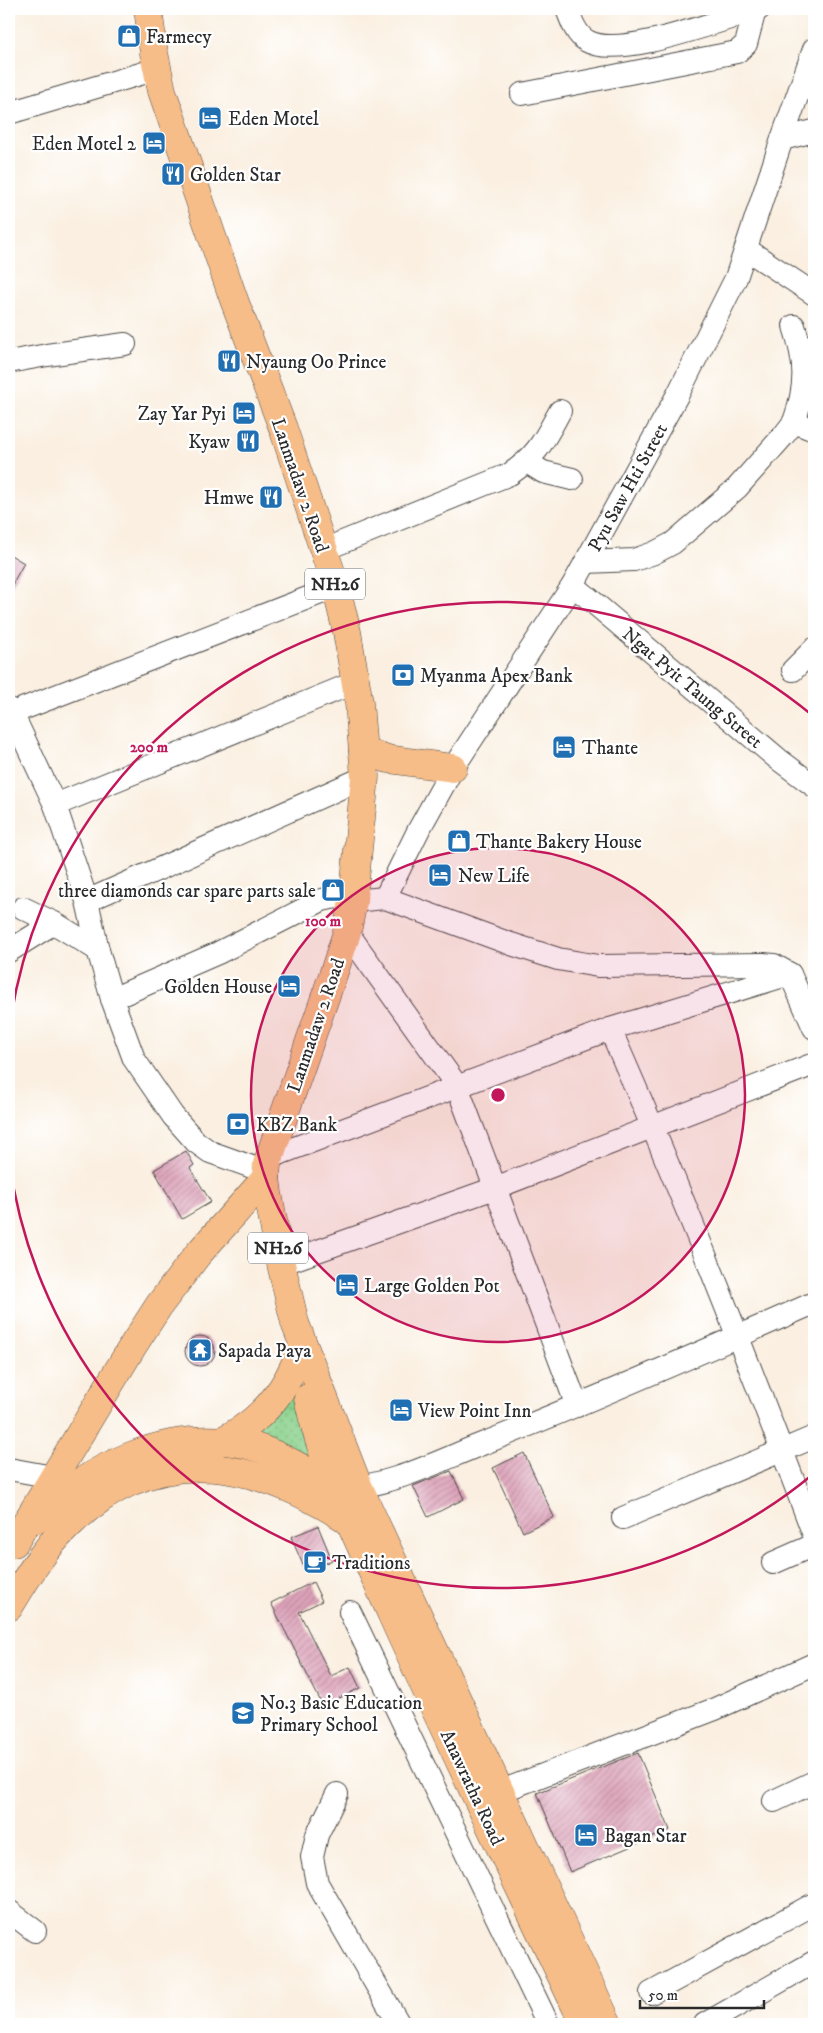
<svg xmlns="http://www.w3.org/2000/svg" width="823" height="2033" viewBox="0 0 823 2033" font-family="'IM FELL DW Pica',serif">
<style>
.grass{fill:url(#grass-dots);stroke:#5a7e5c}
.building{fill:url(#building-hatch)}
.lines{fill:none;stroke-linecap:round;stroke-linejoin:round}
.minor-casing{stroke:#4a4846;stroke-width:24}
.major-casing{stroke:#4a4846;stroke-width:29}
.highway-casing{stroke:#4a4846;stroke-width:29}
.minor{stroke:#fff;stroke-width:22}
.major{stroke:#f7bd88;stroke-width:28}
.highway{stroke:#f7bd88;stroke-width:28}
.ring{fill:none;stroke:#c2185b;stroke-width:2.5}
.labels{text-anchor:middle;stroke-width:4.5;stroke-linejoin:round;paint-order:stroke}
.shield{fill:#fff;stroke:#6b6b6b;stroke-width:1}
.shield-label{font-size:18px;font-weight:bold;fill:#2b2b2b}
.poi-label{font-size:19px;fill:#2b2b2b;stroke:#fff;text-anchor:start}
.street-label{font-size:19px;fill:#2b2b2b;stroke:#fff}
.centre{fill:#c2185b;stroke:#fff;stroke-width:2.5}
.ring-label{font-size:15px;text-anchor:middle;font-weight:bold;fill:#c2185b;stroke:#fff;stroke-width:4.5;stroke-linejoin:round;paint-order:stroke}
</style>
<defs>
<pattern id="grass-dots" width="8" height="8" patternUnits="userSpaceOnUse" patternTransform="scale(1.25)"><rect width="8" height="8" fill="#8ad18c"/><path d="M2 2h.1M6 6h.1" fill="none" stroke="#71aa73" stroke-width="1.8" stroke-linecap="round"/></pattern>
<pattern id="building-hatch" width="6" height="6" patternUnits="userSpaceOnUse" patternTransform="scale(1.25)"><rect width="6" height="6" fill="#dea3ba"/><path d="M-1 1l2-2M0 6l6-6M5 7l2-2" fill="none" stroke="#b48597"/></pattern>
</defs>
<rect width="100%" height="100%" fill="#fff"/>
<filter id="ink" filterUnits="userSpaceOnUse"><feTurbulence type="fractalNoise" baseFrequency=".02" numOctaves="2"/><feDisplacementMap in="SourceGraphic" scale="10" xChannelSelector="R" yChannelSelector="G"/><feConvolveMatrix kernelMatrix="1 2 1 2 8 2 1 2 1" color-interpolation-filters="sRGB"/></filter>
<filter id="wash" filterUnits="userSpaceOnUse"><feTurbulence type="fractalNoise" baseFrequency=".0096" numOctaves="4" result="noise"/><feDisplacementMap in="SourceGraphic" scale="20" xChannelSelector="R" yChannelSelector="G"/><feGaussianBlur stdDeviation="1.12" result="paint"/><feColorMatrix in="noise" values="0 0 0 0 0 0 0 0 0 0 0 0 0 0 0 0 0 1.4 0 .05"/><feComposite in="paint" operator="in"/></filter>
<g filter="url(#wash)">
<rect width="100%" height="100%" fill="#faefe0"/>
<path class="grass" d="M 293,1384 L 298,1411 L 315,1463 L 246,1438 Z"/>
<g id="blocks">
<g class="building">
<path d="M 9,554 L 24,563 L 9,590 Z"/>
<path d="M 186,1151 L 194,1165 L 190,1168 L 211,1202 L 182,1219 L 154,1170 Z"/>
<circle cx="200" cy="1351" r="15"/>
<path d="M 524,1453 L 554,1517 L 523,1532 L 493,1468 Z"/>
<path d="M 451,1471 L 464,1499 L 428,1517 L 413,1486 Z"/>
<path d="M 318,1526 L 332,1560 L 306,1572 L 291,1537 Z"/>
<path d="M 313,1582 L 322,1601 L 299,1612 L 331,1676 L 350,1667 L 360,1688 L 323,1706 L 271,1603 Z"/>
<path d="M 638,1753 L 670,1830 L 570,1872 L 537,1793 Z"/>
</g>
</g>
</g>
<g filter="url(#ink)">
<use href="#blocks" fill-opacity="0" stroke="#4a4846" stroke-width="1"/>
<g class="lines">
<g class="minor-casing">
<g id="minor">
<path d="M 567,9 C 571,20 576,35 587,41 C 620,60 722,19 759,9"/>
<path d="M 522,94 L 737,52 L 746,44 L 755,10"/>
<path d="M 9,113 L 157,69"/>
<path d="M 782,139 L 814,131"/>
<path d="M 746,249 L 814,294"/>
<path d="M 9,362 L 47,355 L 125,344"/>
<path d="M 794,422 C 807,385 806,363 794,326"/>
<path d="M 527,462 L 543,472 L 572,479"/>
<path d="M 323,550 L 510,474 C 538,455 544,440 560,411"/>
<path d="M 586,562 L 634,560 L 654,553 L 673,543 L 737,488 L 784,435 L 794,422 L 814,430"/>
<path d="M 573,585 L 778,759 L 814,786"/>
<path d="M 793,670 L 814,649"/>
<path d="M 9,709 L 12,713 L 55,805 L 87,901 L 98,950 L 112,999 L 134,1059 L 173,1116 L 196,1142 L 210,1152 L 266,1172"/>
<path d="M 12,713 L 336,587"/>
<path d="M 55,805 L 356,682"/>
<path d="M 385,898 L 418,831 L 453,768 L 573,585 L 678,394 L 736,278 L 782,139 L 814,49"/>
<path d="M 87,901 L 365,777"/>
<path d="M 23,908 L 54,923 L 98,950"/>
<path d="M 347,932 L 457,1086 L 577,1406"/>
<path d="M 9,951 L 54,923"/>
<path d="M 112,999 L 218,953 L 322,900 L 336,897 L 353,901 L 385,898 L 511,944 L 558,959 L 598,966 L 763,964 L 774,965 L 790,974"/>
<path d="M 610,1029 C 684,1196 750,1365 814,1535"/>
<path d="M 268,1158 L 610,1029 L 790,974 L 814,1028"/>
<path d="M 281,1264 L 495,1188 L 814,1064"/>
<path d="M 9,1469 L 53,1477"/>
<path d="M 342,1488 C 390,1487 438,1461 482,1444 C 594,1400 704,1351 814,1303"/>
<path d="M 623,1518 L 814,1437"/>
<path d="M 773,1563 L 814,1545"/>
<path d="M 350,1612 L 548,2024"/>
<path d="M 499,1792 L 715,1709 L 814,1664"/>
<path d="M 337,1794 L 317,1835 L 312,1857 L 317,1883 L 399,2024"/>
<path d="M 774,1801 L 814,1782"/>
<path d="M 9,1911 L 35,1931"/>
<path d="M 651,1993 L 814,1904"/>
<path d="M 705,2024 L 814,1962"/>
</g>
</g>
<g class="major-casing">
<g id="major">
<path d="M 363,751 L 388,759 L 453,768"/>
<path d="M 217,1443 C 257,1425 284,1395 299,1354"/>
<path d="M 37,1519 C 88,1466 169,1428 244,1444 C 276,1451 321,1478 348,1497"/>
<path d="M 14,1543 L 134,1344 L 160,1304 L 198,1254 L 266,1178"/>
<path d="M 9,1607 C 26,1579 43,1550 67,1527 C 159,1434 263,1462 360,1528"/>
</g>
</g>
<g class="highway-casing">
<g id="highway">
<path d="M 148,9 L 154,53 L 162,91 L 234,300 L 283,428 L 336,587 L 347,632 L 359,703 L 365,777 L 353,901 L 347,932 L 335,969 L 267,1164 L 266,1178 L 268,1193 L 281,1264 L 295,1323 L 359,1488 L 608,2024"/>
<path d="M 308,1398 C 324,1473 360,1543 391,1613 C 453,1751 520,1887 584,2024"/>
</g>
</g>
<use href="#minor" class="minor"/>
<use href="#major" class="major"/>
<use href="#highway" class="highway"/>
</g>
</g>
<circle cx="498" cy="1095" r="247" fill="#c2185b" fill-opacity=".12"/>
<g class="ring">
<circle cx="498" cy="1095" r="247"/>
<path d="M812 1475A493 493 0 0 1 9 1159M9 1031A493 493 0 0 1 812 715"/>
</g>
<defs>
<g id="shop-square" transform="scale(1.25)"><rect x="-9" y="-9" width="18" height="18" rx="4" fill="#1f6fb2" stroke="#fff"/><path d="M-5-2.5h2.3a2.7 3.5 0 0 1 5.4 0H5L5.5 6h-11ZM-1.5-2.5h3a1.5 2.3 0 0 0-3 0Z" fill="#fff"/></g>
<g id="hotel-square" transform="scale(1.25)"><rect x="-9" y="-9" width="18" height="18" rx="4" fill="#1f6fb2" stroke="#fff"/><path d="M-6-4.5h1.5V1H6V5H4.5V3h-9V5H-6ZM-4 0a1.8 1.8 0 1 1 3.6 0ZM.5 0V-2.5h3Q6-2.5 6 0Z" fill="#fff"/></g>
<g id="restaurant-square" transform="scale(1.25)"><rect x="-9" y="-9" width="18" height="18" rx="4" fill="#1f6fb2" stroke="#fff"/><path d="M-5-6h1v4h1v-4h1v4h1v-4h1v5L-1.5 .5V6h-2V.5L-5-1ZM5-6V6H3V1.5H1.5Q1.5-4 5-6Z" fill="#fff"/></g>
<g id="bank-square" transform="scale(1.25)"><rect x="-9" y="-9" width="18" height="18" rx="4" fill="#1f6fb2" stroke="#fff"/><path d="M-6-4H6V4H-6ZM0-2.3a2.3 2.3 0 1 0 0 4.6a2.3 2.3 0 1 0 0-4.6Z" fill="#fff"/></g>
<g id="temple-square" transform="scale(1.25)"><rect x="-9" y="-9" width="18" height="18" rx="4" fill="#1f6fb2" stroke="#fff"/><path d="M0-6L5-2H3V0L6.5 2.5H4V6H1.5V3h-3V6H-4V2.5H-6.5L-3 0V-2H-5Z" fill="#fff"/></g>
<g id="cafe-square" transform="scale(1.25)"><rect x="-9" y="-9" width="18" height="18" rx="4" fill="#1f6fb2" stroke="#fff"/><path d="M-5.5-4.5H6V0H3Q3 3.5 0 3.5H-2.5Q-5.5 3.5-5.5 0ZM3-3.2v2h1.7v-2ZM-6 4.5H4V6H-6Z" fill="#fff"/></g>
<g id="school-square" transform="scale(1.25)"><rect x="-9" y="-9" width="18" height="18" rx="4" fill="#1f6fb2" stroke="#fff"/><path d="M0-5L7-2L0 1L-7-2ZM-4 1L0 2.5L4 1V4Q0 6-4 4Z" fill="#fff"/></g>
</defs>
<g fill-rule="evenodd">
<use href="#shop-square" x="129" y="36"/>
<use href="#hotel-square" x="210" y="118"/>
<use href="#hotel-square" x="154" y="143"/>
<use href="#restaurant-square" x="173" y="174"/>
<use href="#restaurant-square" x="229" y="361"/>
<use href="#hotel-square" x="244" y="413"/>
<use href="#restaurant-square" x="248" y="441"/>
<use href="#restaurant-square" x="271" y="497"/>
<use href="#bank-square" x="403" y="675"/>
<use href="#hotel-square" x="564" y="747"/>
<use href="#shop-square" x="459" y="841"/>
<use href="#hotel-square" x="440" y="875"/>
<use href="#shop-square" x="333" y="890"/>
<use href="#hotel-square" x="289" y="986"/>
<use href="#bank-square" x="238" y="1124"/>
<use href="#hotel-square" x="347" y="1285"/>
<use href="#temple-square" x="200" y="1350"/>
<use href="#hotel-square" x="401" y="1410"/>
<use href="#cafe-square" x="315" y="1562"/>
<use href="#school-square" x="243" y="1713"/>
<use href="#hotel-square" x="586" y="1835"/>
</g>
<g class="labels">
<g class="shield">
<rect x="305" y="568.5" width="60" height="31" rx="4"/>
<rect x="248" y="1232.5" width="60" height="31" rx="4"/>
</g>
<g class="shield-label">
<text x="335" y="590">NH26</text>
<text x="278" y="1254">NH26</text>
</g>
<g class="poi-label">
<text x="146" y="43">Farmecy</text>
<text x="228" y="125">Eden Motel</text>
<text x="136" y="150" text-anchor="end">Eden Motel 2</text>
<text x="190" y="181">Golden Star</text>
<text x="246" y="368">Nyaung Oo Prince</text>
<text x="226" y="420" text-anchor="end">Zay Yar Pyi</text>
<text x="230" y="448" text-anchor="end">Kyaw</text>
<text x="254" y="504" text-anchor="end">Hmwe</text>
<text x="420" y="682">Myanma Apex Bank</text>
<text x="582" y="754">Thante</text>
<text x="476" y="848">Thante Bakery House</text>
<text x="458" y="882">New Life</text>
<text x="316" y="897" text-anchor="end">three diamonds car spare parts sale</text>
<text x="272" y="993" text-anchor="end">Golden House</text>
<text x="256" y="1131">KBZ Bank</text>
<text x="364" y="1292">Large Golden Pot</text>
<text x="218" y="1357">Sapada Paya</text>
<text x="418" y="1417">View Point Inn</text>
<text x="332" y="1569">Traditions</text>
<text x="260" y="1709">No.3 Basic Education<tspan x="260" dy="22">Primary School</tspan></text>
<text x="604" y="1842">Bagan Star</text>
</g>
<g class="street-label">
<text transform="translate(301 485) rotate(71)" y="7">Lanmadaw 2 Road</text>
<text transform="translate(627 487) rotate(-61)" y="7">Pyu Saw Hti Street</text>
<text transform="translate(693 687) rotate(40)" y="7">Ngat Pyit Taung Street</text>
<text transform="translate(315 1025) rotate(-71)" y="7">Lanmadaw 2 Road</text>
<text transform="translate(473 1787) rotate(65)" y="7">Anawratha Road</text>
</g>
</g>
<circle cx="498" cy="1095" r="8" class="centre"/>
<g class="ring-label">
<text x="149" y="752">200 m</text>
<text x="323" y="926">100 m</text>
</g>
<rect width="823" height="2033" fill="none" stroke="#fff" stroke-width="30"/>
<path d="M640 2000v8h124v-8" fill="none" stroke="#2b2b2b" stroke-width="2.5"/>
<text x="648" y="2000" font-size="15" fill="#2b2b2b" stroke="#ffffff" stroke-width="4" paint-order="stroke">50 m</text>
</svg>
